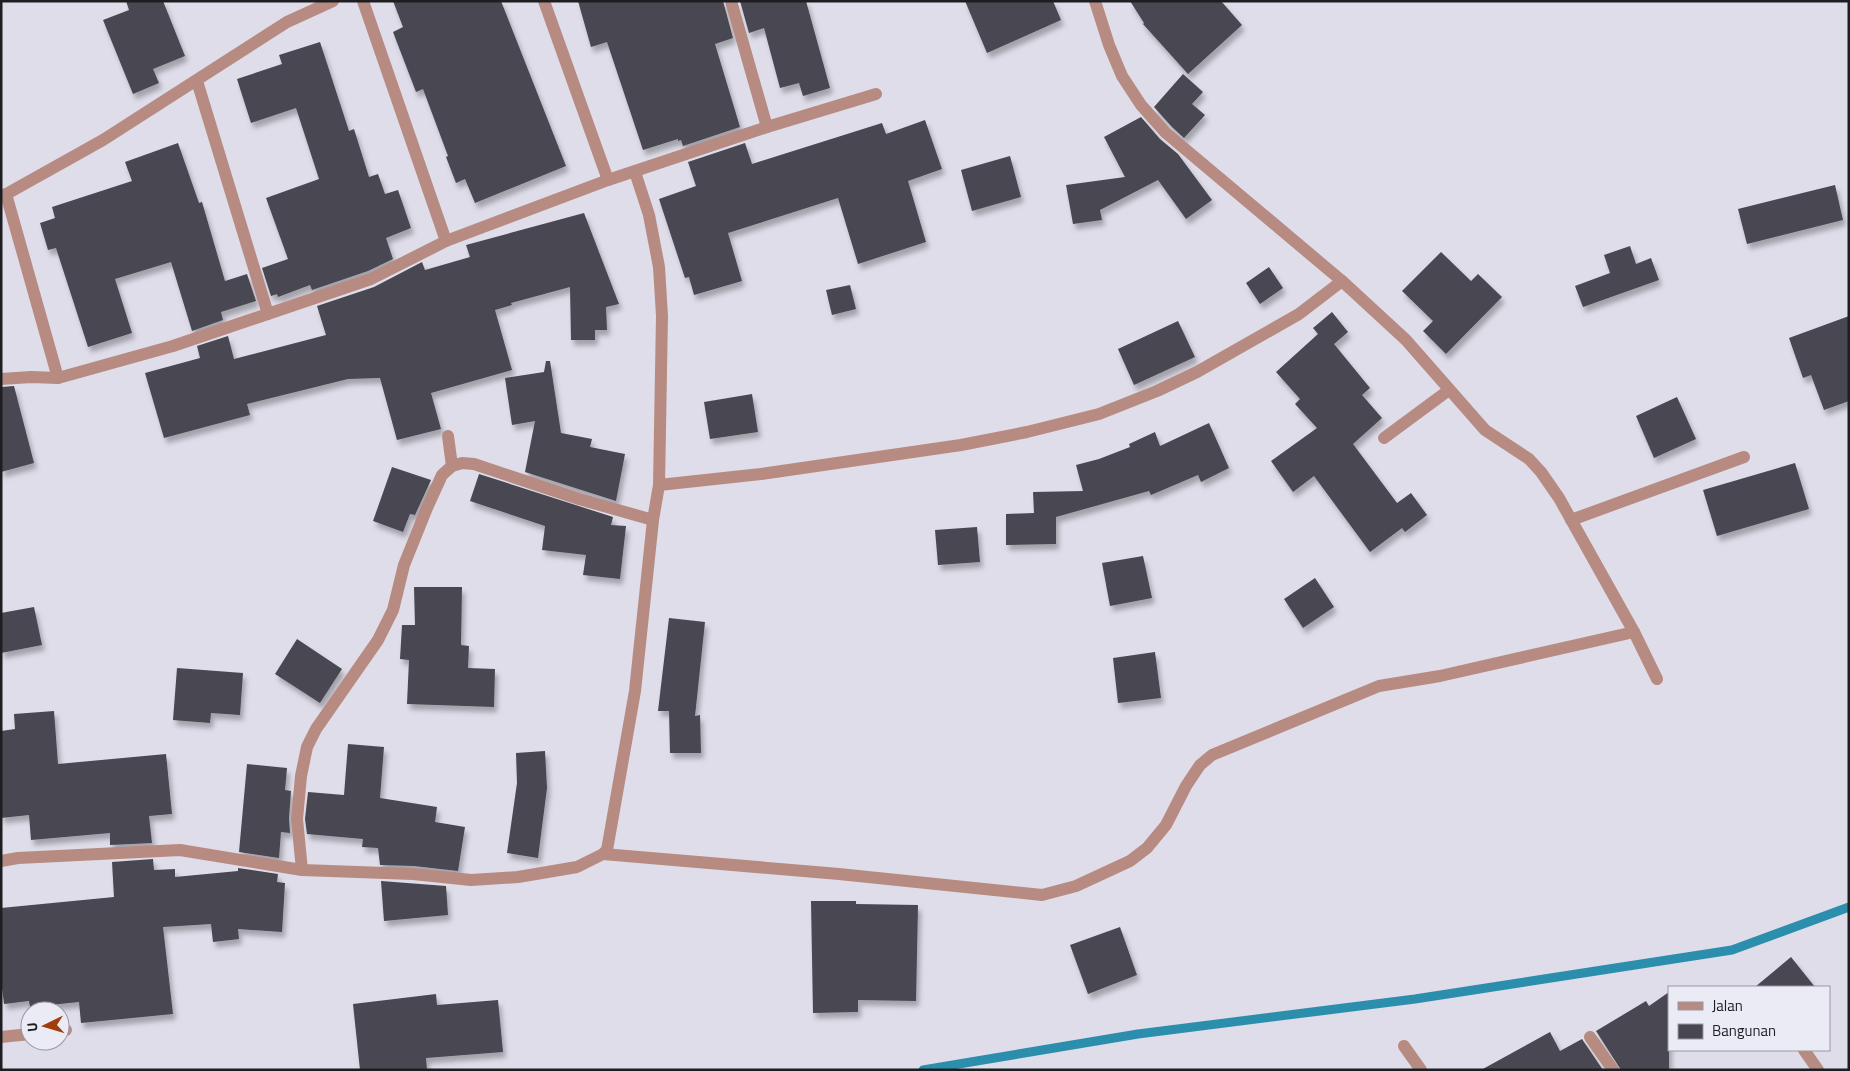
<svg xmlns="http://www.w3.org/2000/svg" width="1850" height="1071" viewBox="0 0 1850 1071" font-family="'Titillium Web',sans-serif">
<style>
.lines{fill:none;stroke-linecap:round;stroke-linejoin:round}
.stream{stroke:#2b8eac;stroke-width:9}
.building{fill:#484751;filter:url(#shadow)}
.minor{stroke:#b78b81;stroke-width:12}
</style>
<defs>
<filter id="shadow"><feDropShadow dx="3" dy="5.5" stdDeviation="2.5" flood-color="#0004"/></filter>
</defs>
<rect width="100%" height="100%" fill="#dedde9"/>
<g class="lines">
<path class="stream" d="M 923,1070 L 1138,1034 L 1415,999 L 1732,950 L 1849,907"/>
</g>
<g class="building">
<path d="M 126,1 L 163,1 L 185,56 L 153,69 L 159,83 L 133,94 L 103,20 L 129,10 Z"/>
<path d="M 393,1 L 501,1 L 566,166 L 475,203 L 465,179 L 456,183 L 446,157 L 448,156 L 423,89 L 416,92 L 393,32 L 403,27 Z"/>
<path d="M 578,1 L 723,1 L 733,38 L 715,44 L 740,127 L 683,146 L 681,140 L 678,141 L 678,139 L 643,150 L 607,42 L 591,47 Z"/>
<path d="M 740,1 L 806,1 L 830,88 L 803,96 L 799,83 L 780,88 L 764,28 L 749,33 Z"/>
<path d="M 965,1 L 1053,1 L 1061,20 L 987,53 Z"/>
<path d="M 1130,1 L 1221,1 L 1242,25 L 1188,74 L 1143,24 L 1144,23 Z"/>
<path d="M 320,42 L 349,131 L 354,129 L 369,177 L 378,174 L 385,194 L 398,190 L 411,228 L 386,238 L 393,259 L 368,271 L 312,290 L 310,285 L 278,297 L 277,294 L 271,296 L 262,268 L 288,259 L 266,198 L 319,179 L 296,108 L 251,123 L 237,79 L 282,64 L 279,55 Z"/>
<path d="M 1183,74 L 1203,92 L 1192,104 L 1205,115 L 1184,138 L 1172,127 L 1154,107 Z"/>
<path d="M 1141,117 L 1160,139 L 1178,154 L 1212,200 L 1186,219 L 1158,180 L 1100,210 L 1102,220 L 1073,224 L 1066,185 L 1125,177 L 1104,137 Z"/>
<path d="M 925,120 L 942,169 L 908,181 L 926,242 L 858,264 L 838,198 L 728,233 L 742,281 L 694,295 L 689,277 L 685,278 L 659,199 L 696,186 L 688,162 L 745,143 L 752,164 L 882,123 L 886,134 Z"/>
<path d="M 178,143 L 199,203 L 202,202 L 225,281 L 247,274 L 256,301 L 221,312 L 223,320 L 192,331 L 171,262 L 115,279 L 132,333 L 88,347 L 56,248 L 48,250 L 40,223 L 55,218 L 52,207 L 132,181 L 125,162 Z"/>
<path d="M 1010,156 L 1021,197 L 972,211 L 961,170 Z"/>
<path d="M 1835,185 L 1843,220 L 1747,244 L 1738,209 Z"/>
<path d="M 584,213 L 619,304 L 606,307 L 607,330 L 595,330 L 595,340 L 571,340 L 570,287 L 511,303 L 512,305 L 495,310 L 512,370 L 431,393 L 441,429 L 397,440 L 380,378 L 348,379 L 247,404 L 250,415 L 164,438 L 145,373 L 200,358 L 197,346 L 228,336 L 234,359 L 326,335 L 317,306 L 374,287 L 422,262 L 425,270 L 470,257 L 466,245 Z"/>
<path d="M 1630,246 L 1636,264 L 1651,258 L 1659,280 L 1583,307 L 1575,286 L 1610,273 L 1604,255 Z"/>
<path d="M 1441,252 L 1471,281 L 1478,274 L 1502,297 L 1446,354 L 1423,331 L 1433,321 L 1402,291 Z"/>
<path d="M 1269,267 L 1283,288 L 1260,304 L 1246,283 Z"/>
<path d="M 850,285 L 856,309 L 832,315 L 826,290 Z"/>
<path d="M 1332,312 L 1348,332 L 1334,344 L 1370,388 L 1362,395 L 1382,418 L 1353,444 L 1397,503 L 1411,493 L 1427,515 L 1405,532 L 1402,528 L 1370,552 L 1314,476 L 1293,492 L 1271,461 L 1317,428 L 1295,404 L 1300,399 L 1276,372 L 1318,334 L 1313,328 Z"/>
<path d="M 1849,316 L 1849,401 L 1824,410 L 1811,375 L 1803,378 L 1789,338 Z"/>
<path d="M 1178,321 L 1195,357 L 1134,385 L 1118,349 Z"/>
<path d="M 546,361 L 550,361 L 561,433 L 592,439 L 590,447 L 625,454 L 616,501 L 525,472 L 535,421 L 512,425 L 505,378 L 544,372 Z"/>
<path d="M 14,386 L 34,463 L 1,472 L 1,387 Z"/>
<path d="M 752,394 L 758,432 L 710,439 L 704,402 Z"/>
<path d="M 1677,397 L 1696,439 L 1654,458 L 1636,416 Z"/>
<path d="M 1209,423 L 1229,468 L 1201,482 L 1198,475 L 1151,495 L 1149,491 L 1056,517 L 1056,544 L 1006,545 L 1006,514 L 1034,513 L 1033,492 L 1083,491 L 1076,465 L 1099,459 L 1130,447 L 1129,444 L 1155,432 L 1160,446 Z"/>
<path d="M 1795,463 L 1809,509 L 1717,536 L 1703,490 Z"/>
<path d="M 392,467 L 431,480 L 415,515 L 410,514 L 403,532 L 373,521 Z"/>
<path d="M 479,474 L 613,517 L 611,525 L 626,526 L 620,579 L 583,575 L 586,555 L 542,550 L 545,526 L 470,501 Z"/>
<path d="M 977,527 L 980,562 L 938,565 L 935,530 Z"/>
<path d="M 1143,556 L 1152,598 L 1110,606 L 1102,563 Z"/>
<path d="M 1315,578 L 1334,607 L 1303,628 L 1284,599 Z"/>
<path d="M 414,587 L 462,587 L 461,645 L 469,646 L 468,668 L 495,669 L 494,707 L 407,704 L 409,660 L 400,659 L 402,625 L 415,625 Z"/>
<path d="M 34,607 L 42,645 L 1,653 L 1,613 Z"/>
<path d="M 669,618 L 705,622 L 695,716 L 700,715 L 701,753 L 670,753 L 669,711 L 658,711 Z"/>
<path d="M 297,639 L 342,669 L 320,703 L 275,674 Z"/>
<path d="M 1155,652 L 1161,698 L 1118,703 L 1113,658 Z"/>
<path d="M 177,668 L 243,673 L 240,715 L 211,713 L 210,723 L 173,720 Z"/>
<path d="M 54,711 L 58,764 L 166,754 L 172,814 L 149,816 L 152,843 L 110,845 L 110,833 L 31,840 L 29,815 L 1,818 L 1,731 L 15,729 L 14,714 Z"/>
<path d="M 348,744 L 384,747 L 380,798 L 437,807 L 435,822 L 465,827 L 458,871 L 414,866 L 380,865 L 378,848 L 362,847 L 363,839 L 307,834 L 305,819 L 308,792 L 344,795 Z"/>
<path d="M 545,751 L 547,788 L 538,858 L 507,853 L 517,783 L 516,753 Z"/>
<path d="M 247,764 L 287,768 L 285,790 L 291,791 L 289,818 L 290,833 L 281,832 L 279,858 L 239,852 Z"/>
<path d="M 153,859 L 154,870 L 175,869 L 175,877 L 238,871 L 238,868 L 278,874 L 277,882 L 285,883 L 282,932 L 238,929 L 239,939 L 213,942 L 211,924 L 163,927 L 173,1014 L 81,1023 L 79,1002 L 30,1007 L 29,1001 L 4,1004 L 1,980 L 1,908 L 114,897 L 112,862 Z"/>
<path d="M 381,881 L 446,886 L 448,915 L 384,921 Z"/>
<path d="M 811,901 L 856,901 L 856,904 L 918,905 L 916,1001 L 858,1000 L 858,1012 L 813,1013 Z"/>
<path d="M 1120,927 L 1137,975 L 1088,994 L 1070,945 Z"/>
<path d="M 1791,957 L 1815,987 L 1755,987 Z"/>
<path d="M 1669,992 L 1669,1070 L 1621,1070 L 1596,1031 L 1646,1001 L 1649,1006 Z"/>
<path d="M 436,994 L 437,1005 L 498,1000 L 503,1052 L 426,1058 L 427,1070 L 360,1070 L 353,1004 Z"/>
<path d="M 1550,1032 L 1560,1051 L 1582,1039 L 1603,1070 L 1481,1070 Z"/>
</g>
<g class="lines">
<g class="minor">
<path d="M 544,1 L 608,180"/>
<path d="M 731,1 L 767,127"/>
<path d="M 197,81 L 268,314"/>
<path d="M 6,194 L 58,378"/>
<path d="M 1,197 L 103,140 L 287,22 L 333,1"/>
<path d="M 446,241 L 608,180 L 767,127 L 876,94"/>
<path d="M 1342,281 L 1406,340 L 1485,430 L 1529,459 L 1541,472 L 1559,498 L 1634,632 L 1657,679"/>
<path d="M 1,379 L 31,377 L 58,378 L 173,346 L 371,279 L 446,241 L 363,1"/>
<path d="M 448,436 L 452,466"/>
<path d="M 1384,438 L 1449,390"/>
<path d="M 659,485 L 761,474 L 961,445 L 1027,432 L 1099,414 L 1157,391 L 1197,372 L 1299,314 L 1342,281 L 1166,133 L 1141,105 L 1122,76 L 1109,45 L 1095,1"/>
<path d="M 1571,520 L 1744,457"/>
<path d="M 603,854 L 839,874 L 1042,895 L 1076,886 L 1130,861 L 1147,848 L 1166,825 L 1186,786 L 1200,765 L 1212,755 L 1379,686 L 1440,676 L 1634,632"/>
<path d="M 1,861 L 18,858 L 180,850 L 302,870 L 413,874 L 471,880 L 518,877 L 577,867 L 603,854 L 607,850 L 635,691 L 653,520 L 659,485 L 662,316 L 659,267 L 649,215 L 635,172"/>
<path d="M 302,870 L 297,819 L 301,776 L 307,747 L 316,729 L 378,640 L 393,610 L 404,565 L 427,508 L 442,475 L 452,466 L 462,463 L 474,464 L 579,499 L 653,520"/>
<path d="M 60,1030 L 66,1030"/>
<path d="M 1,1037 L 30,1034"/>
<path d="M 1590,1037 L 1613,1070"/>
<path d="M 1404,1046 L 1421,1070"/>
<path d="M 1804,1050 L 1818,1070"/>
</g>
</g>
<rect width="1850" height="1071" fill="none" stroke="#1e1e22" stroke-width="5"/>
<rect x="1668" y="986" width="162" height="65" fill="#ebebf6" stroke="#9999a1"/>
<rect x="1678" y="1002" width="25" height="8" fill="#b78b81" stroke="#9999a1"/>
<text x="1712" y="1011" font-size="15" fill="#1e1e22">Jalan</text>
<rect x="1678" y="1024" width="25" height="15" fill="#484751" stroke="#9999a1"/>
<text x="1712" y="1036" font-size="15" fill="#1e1e22">Bangunan</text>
<g transform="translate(45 1026) rotate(265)"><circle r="24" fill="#ebebf6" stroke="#9999a1"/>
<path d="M0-4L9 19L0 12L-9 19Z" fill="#a13c0b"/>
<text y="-8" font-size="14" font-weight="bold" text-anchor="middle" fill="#1e1e22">U</text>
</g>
</svg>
